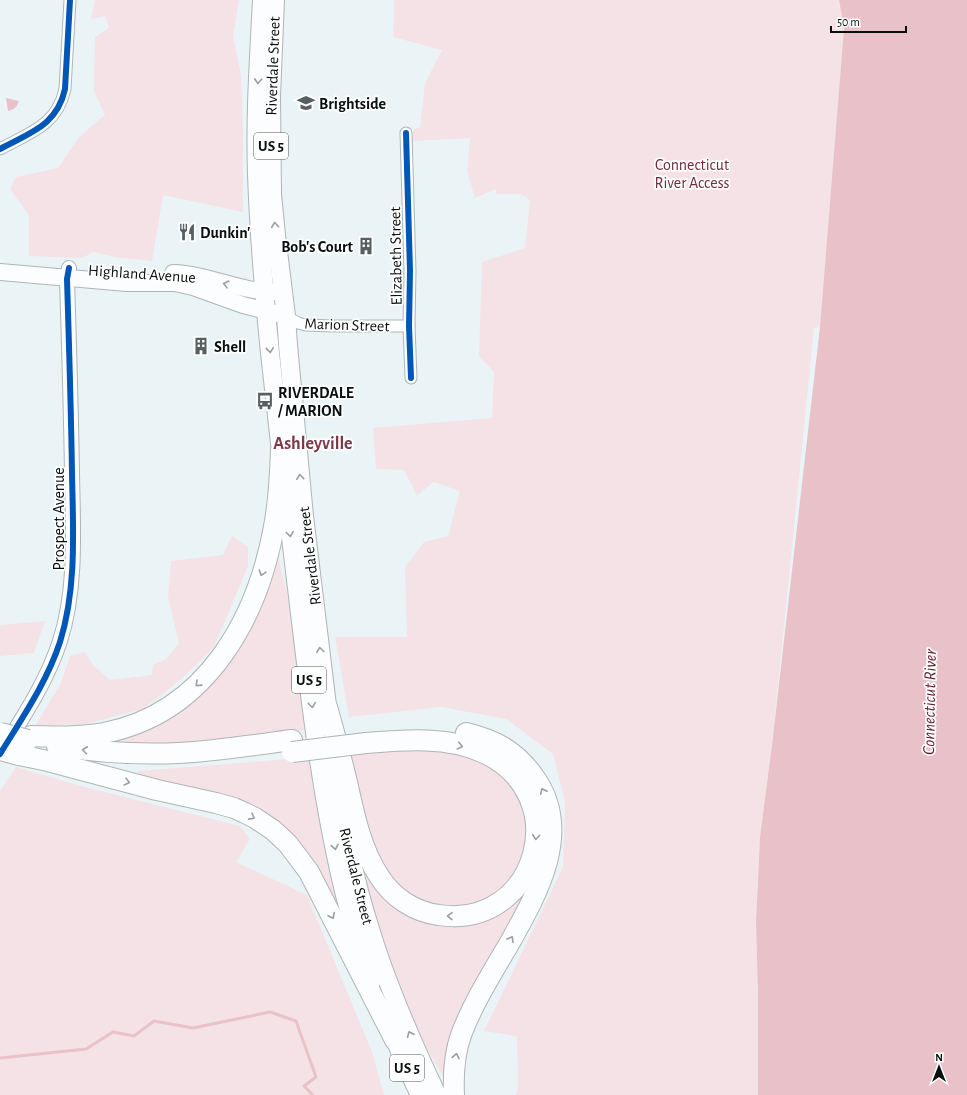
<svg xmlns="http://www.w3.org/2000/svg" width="967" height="1095" viewBox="0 0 967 1095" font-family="'Alegreya Sans',sans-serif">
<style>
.green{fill:#f4e2e6}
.water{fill:#e9c2c9}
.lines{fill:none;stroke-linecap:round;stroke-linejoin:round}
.stream{stroke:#e9c2c9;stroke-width:3}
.minor-casing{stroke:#aeb5b7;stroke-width:13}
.tertiary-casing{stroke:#aeb5b7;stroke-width:16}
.secondary-casing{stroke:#aeb5b7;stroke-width:18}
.primary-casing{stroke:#aeb5b7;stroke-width:20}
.motorway-casing{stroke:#aeb5b7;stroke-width:22}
.minor{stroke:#fcfdfe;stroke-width:11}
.tertiary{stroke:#fcfdfe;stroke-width:14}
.secondary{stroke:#fcfdfe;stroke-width:16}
.primary{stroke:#fcfdfe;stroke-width:18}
.motorway{stroke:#fcfdfe;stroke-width:20}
.motorway-bridge-casing{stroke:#aeb5b7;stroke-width:22;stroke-linecap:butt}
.motorway-bridge{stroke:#fcfdfe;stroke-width:20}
.cycleway-casing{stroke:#fff;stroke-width:8}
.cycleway{stroke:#0057b8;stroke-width:6}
.oneway{stroke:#9b9e9e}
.labels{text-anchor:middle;stroke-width:3.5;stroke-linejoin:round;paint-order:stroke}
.shield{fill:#fff;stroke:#535757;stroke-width:1}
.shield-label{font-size:15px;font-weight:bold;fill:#090f0f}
.street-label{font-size:16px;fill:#090f0f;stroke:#fff}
.poi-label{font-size:16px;font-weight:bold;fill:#090f0f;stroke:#fff;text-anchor:start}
.park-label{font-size:16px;fill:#722a3c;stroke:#fff}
.water-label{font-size:17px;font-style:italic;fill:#5e182c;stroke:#fff}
.quarter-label{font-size:18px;font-weight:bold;fill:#7f3848;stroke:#fff}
</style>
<rect width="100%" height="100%" fill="#eaf4f6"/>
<g class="green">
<path d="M 95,0 L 239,0 L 233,36 L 241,75 L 243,133 L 243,212 L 163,195 L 152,261 L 115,257 L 93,252 L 82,258 L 29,256 L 29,215 L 10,189 L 16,177 L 58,168 L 79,137 L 105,115 L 94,91 L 95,37 L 109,28 L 105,16 L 91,19 Z"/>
<path d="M 394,0 L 839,0 L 844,28 L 820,327 L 814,328 L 772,745 L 760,837 L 756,922 L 758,996 L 758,1095 L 516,1095 L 518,1087 L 517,1036 L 484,1031 L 563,867 L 565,802 L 553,754 L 506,719 L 441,707 L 349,717 L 335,637 L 407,637 L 405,567 L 424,542 L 448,536 L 460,491 L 434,482 L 417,495 L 404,470 L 376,469 L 373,428 L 492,418 L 494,372 L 479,356 L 482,262 L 525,248 L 530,200 L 520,194 L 496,194 L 496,189 L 475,198 L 467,171 L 470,138 L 413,141 L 413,129 L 420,128 L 425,83 L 442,50 L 393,37 Z"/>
<path d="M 232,536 L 248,547 L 248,566 L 214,647 L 183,678 L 143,709 L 86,724 L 35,726 L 60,685 L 70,656 L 85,652 L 93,665 L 110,680 L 152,675 L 153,665 L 166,659 L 179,643 L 168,597 L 171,561 L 223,555 Z"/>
<path d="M 277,552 L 287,594 L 297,656 L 305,730 L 240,739 L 183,743 L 131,745 L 89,741 L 197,692 Z"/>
<path d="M 45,621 L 34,653 L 0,656 L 0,625 Z"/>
<path d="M 440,746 L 501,769 L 521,793 L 529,824 L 527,857 L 508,885 L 482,904 L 430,906 L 407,895 L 382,868 L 367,833 L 357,791 L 351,754 Z"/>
<path d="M 313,757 L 317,800 L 323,842 L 345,929 L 299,845 L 141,776 L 138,771 Z"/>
<path d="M 16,767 L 81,786 L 240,826 L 250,839 L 236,862 L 307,895 L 372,1052 L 384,1095 L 0,1095 L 0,791 Z"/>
<path d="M 541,859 L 447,1083 L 428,1051 L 400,989 L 371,902 L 362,863 L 369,870 L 459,922 Z"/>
</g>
<g class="water">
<path d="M 839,0 L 967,0 L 967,1095 L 758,1095 L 758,996 L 756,922 L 760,837 L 772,745 L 820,327 L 844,28 Z"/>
<path d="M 6,98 L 19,101 C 17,107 14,110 8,111 Z"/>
</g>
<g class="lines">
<path class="stream" d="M 0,1058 L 86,1049 L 113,1032 L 134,1036 L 154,1021 L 193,1028 L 270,1012 L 296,1021 L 316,1077 L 304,1086 L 313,1095"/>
<g class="minor-casing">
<g id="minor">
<path d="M 406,133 L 410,271 L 409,326 L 411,378"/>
<path d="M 0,149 C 29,133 57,126 65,89 L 70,0"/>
<path d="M 286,316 L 298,323 L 306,325 L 333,326 L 409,326"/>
</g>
</g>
<g class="tertiary-casing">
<path id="tertiary" d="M 7,743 C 27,711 48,678 60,641 C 77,588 73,528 72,473 C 71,408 69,343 67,279 L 69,268"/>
</g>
<g class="secondary-casing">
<g id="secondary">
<path d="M 0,272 L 127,283 L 175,283 L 193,287 L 243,305 L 286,316"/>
<path d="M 173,273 C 208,274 240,292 275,292"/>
</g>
</g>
<g class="primary-casing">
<g id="primary">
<path d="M 262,0 C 259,58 255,116 257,174 C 259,234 264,293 270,353 C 278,429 287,504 296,580 C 309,687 320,795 346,899 C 354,927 363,954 372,980"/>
<path d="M 275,0 L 271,96 L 272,194 L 276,235 L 286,316 L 288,345 L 304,516 L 329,722"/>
<path d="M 335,763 C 342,820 353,877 371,932 C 388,988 412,1042 437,1095"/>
<path d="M 390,1026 L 403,1059 L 420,1095"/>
</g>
</g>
<g class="motorway-casing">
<g id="motorway">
<path d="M 327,707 C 334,732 341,757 347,782 C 354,814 361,849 379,876 C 392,897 414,912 439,915 C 537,930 577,794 482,752 C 447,736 403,740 366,743"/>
<path d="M 31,736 C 55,737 80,737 104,733 C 207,713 259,617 275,521 C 279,498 280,475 281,451"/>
<path d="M 57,746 C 97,752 138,755 179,753 C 217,751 254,745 292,740"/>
<path d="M 19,755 L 48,761 L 157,790 L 216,803 L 234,808 L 245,813 L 255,818 L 273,830 L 288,844 L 309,872 L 395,1040"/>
<path d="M 454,1095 C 453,1074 454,1055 461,1035 C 473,1003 492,973 509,944 C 537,894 573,832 535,778 C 517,752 496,740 466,733"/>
</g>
</g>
<use href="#minor" class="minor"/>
<use href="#tertiary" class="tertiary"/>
<use href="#secondary" class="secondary"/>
<use href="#primary" class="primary"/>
<use href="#motorway" class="motorway"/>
<g class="motorway-bridge-casing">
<g id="motorway-bridge">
<path d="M 0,733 L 28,740"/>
<path d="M 0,750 L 19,755"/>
<path d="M 292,752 L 366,743"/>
</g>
</g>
<use href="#motorway-bridge" class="motorway-bridge"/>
<g class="cycleway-casing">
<g id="cycleway">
<path d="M 406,133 L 410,271 L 409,326 L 411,378"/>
<path d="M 0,149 C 29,133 57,126 65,89 L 70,0"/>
<path d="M 0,754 C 22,718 47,682 60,642 C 77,588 73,528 72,473 C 71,408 69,343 67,279 L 69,268"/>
</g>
</g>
<use href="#cycleway" class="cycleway"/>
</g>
<defs><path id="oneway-chevron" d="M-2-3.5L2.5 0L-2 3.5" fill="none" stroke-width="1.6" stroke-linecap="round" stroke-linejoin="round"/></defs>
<g class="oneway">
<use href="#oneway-chevron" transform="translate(258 81) rotate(93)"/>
<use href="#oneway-chevron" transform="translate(275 225) rotate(-95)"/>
<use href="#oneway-chevron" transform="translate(226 284) rotate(-166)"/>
<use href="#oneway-chevron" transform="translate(270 350) rotate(84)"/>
<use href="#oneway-chevron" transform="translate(300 477) rotate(-96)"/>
<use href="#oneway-chevron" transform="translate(290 534) rotate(83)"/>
<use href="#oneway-chevron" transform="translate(262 573) rotate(108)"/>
<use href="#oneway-chevron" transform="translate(320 650) rotate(-97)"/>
<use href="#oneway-chevron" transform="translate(198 684) rotate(136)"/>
<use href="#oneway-chevron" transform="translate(312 705) rotate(83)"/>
<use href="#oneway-chevron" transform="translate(460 746) rotate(13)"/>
<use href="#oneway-chevron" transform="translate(85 750) rotate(-173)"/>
<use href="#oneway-chevron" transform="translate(127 782) rotate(14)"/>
<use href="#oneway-chevron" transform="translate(543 791) rotate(-115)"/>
<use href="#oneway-chevron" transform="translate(252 817) rotate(29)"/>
<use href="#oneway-chevron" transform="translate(536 837) rotate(95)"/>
<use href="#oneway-chevron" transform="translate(335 847) rotate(79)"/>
<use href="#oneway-chevron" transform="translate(332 916) rotate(63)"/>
<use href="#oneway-chevron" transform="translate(450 916) rotate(-177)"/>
<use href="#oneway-chevron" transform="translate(511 939) rotate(-60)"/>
<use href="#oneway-chevron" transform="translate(410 1034) rotate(-113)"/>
<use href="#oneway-chevron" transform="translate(456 1056) rotate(-79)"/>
</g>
<defs>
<g id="school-bare" transform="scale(1.38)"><path d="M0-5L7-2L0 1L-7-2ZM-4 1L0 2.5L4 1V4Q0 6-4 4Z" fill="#585f60" stroke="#fff" stroke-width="2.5" paint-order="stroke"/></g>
<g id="restaurant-bare" transform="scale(1.38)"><path d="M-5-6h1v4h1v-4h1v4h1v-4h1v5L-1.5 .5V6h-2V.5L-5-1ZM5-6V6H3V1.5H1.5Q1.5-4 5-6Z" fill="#585f60" stroke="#fff" stroke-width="2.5" paint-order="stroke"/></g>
<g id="building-bare" transform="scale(1.38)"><path d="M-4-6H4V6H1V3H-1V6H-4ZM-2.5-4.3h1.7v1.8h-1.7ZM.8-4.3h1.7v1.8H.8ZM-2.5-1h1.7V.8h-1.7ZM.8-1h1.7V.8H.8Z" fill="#585f60" stroke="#fff" stroke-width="2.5" paint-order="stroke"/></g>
<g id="bus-bare" transform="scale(1.38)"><path d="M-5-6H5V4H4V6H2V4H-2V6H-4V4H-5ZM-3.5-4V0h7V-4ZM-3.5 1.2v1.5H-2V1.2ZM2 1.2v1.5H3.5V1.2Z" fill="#585f60" stroke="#fff" stroke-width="2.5" paint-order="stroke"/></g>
</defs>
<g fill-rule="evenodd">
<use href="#school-bare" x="306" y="103"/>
<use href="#restaurant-bare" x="187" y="232"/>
<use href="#building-bare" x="366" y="246"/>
<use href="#building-bare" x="201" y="346"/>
<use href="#bus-bare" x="265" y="401"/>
</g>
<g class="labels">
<g class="shield">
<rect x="254" y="133" width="34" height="26" rx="3"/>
<rect x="292" y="667" width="34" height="26" rx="3"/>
<rect x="390" y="1055" width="34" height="26" rx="3"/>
</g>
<g class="shield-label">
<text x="271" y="151">US 5</text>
<text x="309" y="685">US 5</text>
<text x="407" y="1073">US 5</text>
</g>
<g class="street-label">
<text transform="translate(272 66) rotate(-88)" y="6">Riverdale Street</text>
<text transform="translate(395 256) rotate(-91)" y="6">Elizabeth Street</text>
<text transform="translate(142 273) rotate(4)" y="6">Highland Avenue</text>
<text transform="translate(347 324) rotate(2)" y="6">Marion Street</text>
<text transform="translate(58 519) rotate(-90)" y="6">Prospect Avenue</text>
<text transform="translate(309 556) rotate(-97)" y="6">Riverdale Street</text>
<text transform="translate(357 876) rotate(76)" y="6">Riverdale Street</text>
</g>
<g class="poi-label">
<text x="319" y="109">Brightside</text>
<text x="200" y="238">Dunkin'</text>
<text x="353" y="252" text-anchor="end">Bob's Court</text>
<text x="214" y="352">Shell</text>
<text x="278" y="398">RIVERDALE<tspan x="278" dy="18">/ MARION</tspan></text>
</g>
<g class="park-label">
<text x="692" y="170">Connecticut<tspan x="692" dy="18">River Access</tspan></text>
</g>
<g class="water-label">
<text transform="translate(929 702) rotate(-89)" y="6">Connecticut River</text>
</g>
<g class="quarter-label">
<text x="313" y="449">Ashleyville</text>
</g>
</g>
<g transform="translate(939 1067)" stroke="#ffffff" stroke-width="3" paint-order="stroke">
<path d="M0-3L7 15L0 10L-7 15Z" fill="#090f0f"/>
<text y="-6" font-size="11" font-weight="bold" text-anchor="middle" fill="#090f0f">N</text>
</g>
<path d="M831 26v6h75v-6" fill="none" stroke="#090f0f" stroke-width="2"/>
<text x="837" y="26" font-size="12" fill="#090f0f" stroke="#ffffff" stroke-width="3" paint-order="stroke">50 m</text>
</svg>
